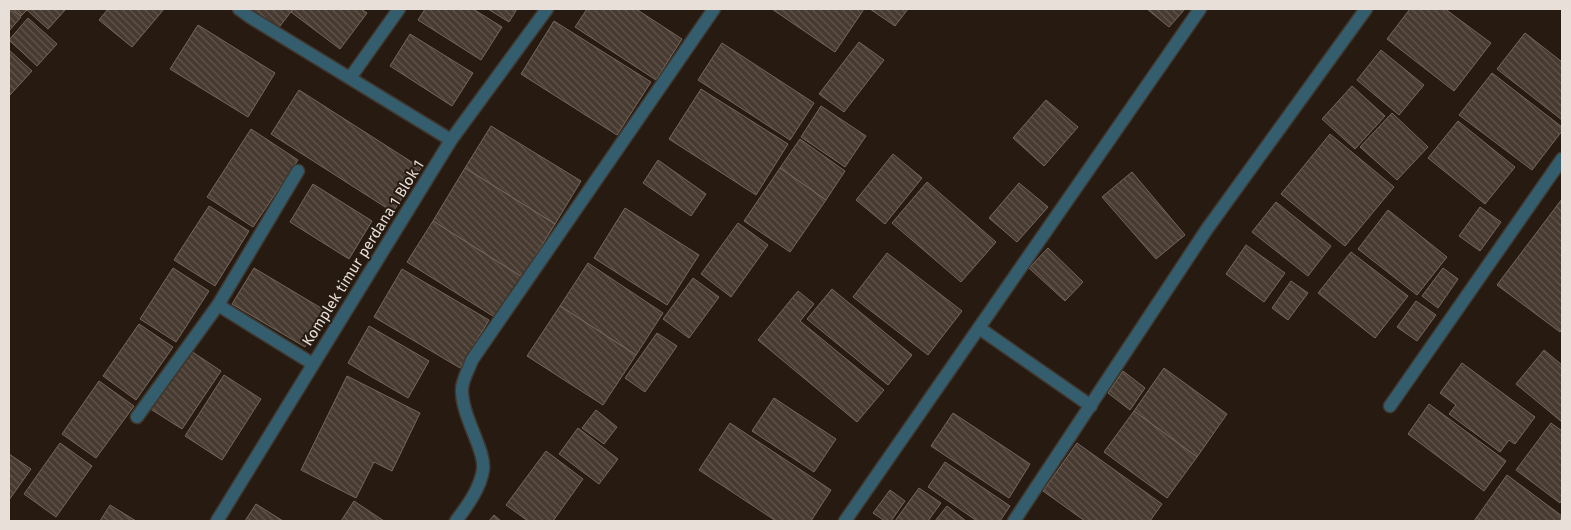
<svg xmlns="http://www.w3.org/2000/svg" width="1571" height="530" viewBox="0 0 1571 530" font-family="'Fira Sans',sans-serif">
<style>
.building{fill:url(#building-back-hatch);stroke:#75675c}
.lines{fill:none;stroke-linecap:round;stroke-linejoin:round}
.minor-casing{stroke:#41362d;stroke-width:15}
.minor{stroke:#345d6d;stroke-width:12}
.labels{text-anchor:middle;stroke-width:4;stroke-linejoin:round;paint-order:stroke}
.street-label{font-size:15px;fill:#e7dfd8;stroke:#261a11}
</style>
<defs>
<pattern id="building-back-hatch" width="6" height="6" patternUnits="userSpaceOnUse" patternTransform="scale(1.25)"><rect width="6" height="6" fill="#473a30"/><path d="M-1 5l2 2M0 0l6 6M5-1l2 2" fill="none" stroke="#62564d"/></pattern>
</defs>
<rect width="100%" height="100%" fill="#261a11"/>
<g class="building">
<path d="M 9,9 L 11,9 L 21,17 L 9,31 Z"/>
<path d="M 13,9 L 66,9 L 48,29 L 27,10 L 21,16 Z"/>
<path d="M 108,9 L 164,9 L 132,47 L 99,20 Z"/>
<path d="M 250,9 L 293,9 L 277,30 Z"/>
<path d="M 294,9 L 361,9 L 367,13 L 340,49 L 291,12 Z"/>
<path d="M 425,9 L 473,9 L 502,27 L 481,60 L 418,20 Z"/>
<path d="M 488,9 L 517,9 L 509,22 Z"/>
<path d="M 587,9 L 636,9 L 682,39 L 656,80 L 575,27 Z"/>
<path d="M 772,9 L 864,9 L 835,52 Z"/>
<path d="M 870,9 L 908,9 L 895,26 Z"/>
<path d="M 1147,9 L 1185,9 L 1169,27 Z"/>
<path d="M 1410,9 L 1445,9 L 1491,43 L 1454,91 L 1387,39 Z"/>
<path d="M 28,18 L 57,44 L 37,66 L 9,40 Z"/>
<path d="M 554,21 L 651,82 L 617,135 L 521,74 Z"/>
<path d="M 198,25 L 275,73 L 248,117 L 170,69 Z"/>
<path d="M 1525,33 L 1562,62 L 1562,120 L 1497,69 Z"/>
<path d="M 410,34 L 473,73 L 452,106 L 390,66 Z"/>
<path d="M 859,42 L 884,60 L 844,112 L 819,94 Z"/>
<path d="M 722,43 L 814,103 L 790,140 L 698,80 Z"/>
<path d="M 9,50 L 32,71 L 9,96 Z"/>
<path d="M 1381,50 L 1424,85 L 1399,115 L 1357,80 Z"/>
<path d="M 1492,73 L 1562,127 L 1562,131 L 1532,170 L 1459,115 Z"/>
<path d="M 1352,86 L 1385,116 L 1355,149 L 1322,119 Z"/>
<path d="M 701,89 L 788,144 L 756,195 L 669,139 Z"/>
<path d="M 299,90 L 421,168 L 393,212 L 271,134 Z"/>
<path d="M 1046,100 L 1078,127 L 1044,166 L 1013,138 Z"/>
<path d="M 821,106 L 866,136 L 845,167 L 801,137 Z"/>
<path d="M 1392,113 L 1428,147 L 1397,180 L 1360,147 Z"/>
<path d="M 1458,121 L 1515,167 L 1485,204 L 1428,158 Z"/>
<path d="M 491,126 L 581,181 L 555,224 L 465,168 Z"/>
<path d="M 251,129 L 298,160 L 253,227 L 207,197 Z"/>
<path d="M 1330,134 L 1394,187 L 1345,246 L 1281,194 Z"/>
<path d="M 800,139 L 845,171 L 826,200 L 780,168 Z"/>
<path d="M 893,154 L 922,178 L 885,224 L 856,200 Z"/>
<path d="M 658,160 L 706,194 L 691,216 L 643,183 Z"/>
<path d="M 465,168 L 555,224 L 522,277 L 433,221 Z"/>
<path d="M 780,168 L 826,200 L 790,252 L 744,221 Z"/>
<path d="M 1132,172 L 1185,235 L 1156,259 L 1102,197 Z"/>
<path d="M 927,182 L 996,242 L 961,282 L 892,223 Z"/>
<path d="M 1019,183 L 1048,207 L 1017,242 L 989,218 Z"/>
<path d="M 313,184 L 372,221 L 349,259 L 290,222 Z"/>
<path d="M 1562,199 L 1562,329 L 1560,332 L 1497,285 Z"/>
<path d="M 1276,202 L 1331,246 L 1308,276 L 1252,232 Z"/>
<path d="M 209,206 L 249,231 L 215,286 L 174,260 Z"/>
<path d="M 1480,207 L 1501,222 L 1480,251 L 1459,236 Z"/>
<path d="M 625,208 L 699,255 L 667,305 L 594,258 Z"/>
<path d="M 1388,210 L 1447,257 L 1417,295 L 1358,249 Z"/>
<path d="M 433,221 L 522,277 L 496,318 L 407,262 Z"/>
<path d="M 738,223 L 768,245 L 731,297 L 701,274 Z"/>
<path d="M 1246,245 L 1285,273 L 1264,302 L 1226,274 Z"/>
<path d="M 1048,248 L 1083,282 L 1065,301 L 1029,268 Z"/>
<path d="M 1351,252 L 1408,296 L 1375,338 L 1318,293 Z"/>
<path d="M 887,253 L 962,311 L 928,355 L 853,297 Z"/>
<path d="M 588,263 L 663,313 L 636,355 L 560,306 Z"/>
<path d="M 173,268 L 209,291 L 176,342 L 140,319 Z"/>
<path d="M 254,268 L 326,311 L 305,347 L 232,304 Z"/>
<path d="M 1443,268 L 1458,279 L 1438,308 L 1422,296 Z"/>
<path d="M 402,269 L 489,320 L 460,368 L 374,317 Z"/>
<path d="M 693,278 L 719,297 L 689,338 L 663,319 Z"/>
<path d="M 1291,281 L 1308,293 L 1288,320 L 1272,308 Z"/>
<path d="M 832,289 L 912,355 L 888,385 L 807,319 Z"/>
<path d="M 798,291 L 814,304 L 800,321 L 884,390 L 857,422 L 758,340 Z"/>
<path d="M 1416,301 L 1436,315 L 1417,341 L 1397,327 Z"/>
<path d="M 560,306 L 636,355 L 603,405 L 527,356 Z"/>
<path d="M 139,324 L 173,347 L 136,400 L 103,376 Z"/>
<path d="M 369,326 L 429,361 L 408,398 L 348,363 Z"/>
<path d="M 657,333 L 677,346 L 645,392 L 625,378 Z"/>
<path d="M 188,349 L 221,371 L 182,429 L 149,408 Z"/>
<path d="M 1544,350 L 1562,365 L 1562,422 L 1516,384 Z"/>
<path d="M 1462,363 L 1535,417 L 1515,444 L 1509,440 L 1500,452 L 1449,414 L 1456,405 L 1440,393 Z"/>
<path d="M 1164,368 L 1227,414 L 1197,457 L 1134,411 Z"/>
<path d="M 1123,371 L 1145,388 L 1130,410 L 1108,393 Z"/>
<path d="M 224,375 L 261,399 L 222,460 L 185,436 Z"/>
<path d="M 347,376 L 420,413 L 392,471 L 374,462 L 356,498 L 301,470 Z"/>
<path d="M 99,381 L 134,406 L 96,458 L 62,434 Z"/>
<path d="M 774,398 L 836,439 L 814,472 L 752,431 Z"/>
<path d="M 1429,404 L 1506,461 L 1484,491 L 1408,434 Z"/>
<path d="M 596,410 L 617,427 L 604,444 L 582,428 Z"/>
<path d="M 1134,411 L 1197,457 L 1167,498 L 1104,452 Z"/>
<path d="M 953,413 L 1030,464 L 1009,498 L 931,446 Z"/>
<path d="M 730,423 L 831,490 L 811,521 L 776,521 L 699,470 Z"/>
<path d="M 1551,423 L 1562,431 L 1562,499 L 1560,503 L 1516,470 Z"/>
<path d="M 578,428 L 618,459 L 599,484 L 559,454 Z"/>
<path d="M 60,443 L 92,466 L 56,517 L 24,494 Z"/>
<path d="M 1077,443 L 1162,504 L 1150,521 L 1085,521 L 1043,491 Z"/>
<path d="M 546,451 L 583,479 L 553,521 L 528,521 L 506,505 Z"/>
<path d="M 9,454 L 31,469 L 9,500 Z"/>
<path d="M 945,462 L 1010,506 L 1000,521 L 977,521 L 928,487 Z"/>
<path d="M 1507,475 L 1562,516 L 1560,521 L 1474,521 Z"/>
<path d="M 919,488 L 941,503 L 928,521 L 895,521 Z"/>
<path d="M 890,490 L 905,501 L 891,521 L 885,521 L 873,513 Z"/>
<path d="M 354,501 L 384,521 L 341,521 Z"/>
<path d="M 256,504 L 283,521 L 245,521 Z"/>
<path d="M 110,505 L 136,521 L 100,521 Z"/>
<path d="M 947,506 L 966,521 L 935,521 Z"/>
<path d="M 494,515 L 501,521 L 489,521 Z"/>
</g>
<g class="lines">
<g class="minor-casing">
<g id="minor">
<path d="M 239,9 L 250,17 L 451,140"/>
<path d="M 350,78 L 399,9"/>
<path d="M 218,305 L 313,364"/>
<path d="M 979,328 L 1091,406"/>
<path d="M 1390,406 L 1562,159"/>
<path d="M 137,417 L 218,305 L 298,171"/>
<path d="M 217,521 L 451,140 L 547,9"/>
<path d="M 456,521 C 467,506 480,489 483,470 C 486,450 461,416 462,389 C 462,380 469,369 472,360 L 714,9"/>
<path d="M 845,521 L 1200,9"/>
<path d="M 1014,521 L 1207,229 L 1366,9"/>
</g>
</g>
<use href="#minor" class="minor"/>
</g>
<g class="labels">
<g class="street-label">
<text transform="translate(363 253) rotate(-58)" y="5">Komplek timur perdana 1 Blok 1</text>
</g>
</g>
<rect width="1571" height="530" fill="none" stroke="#e7dfd8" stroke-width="20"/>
</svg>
